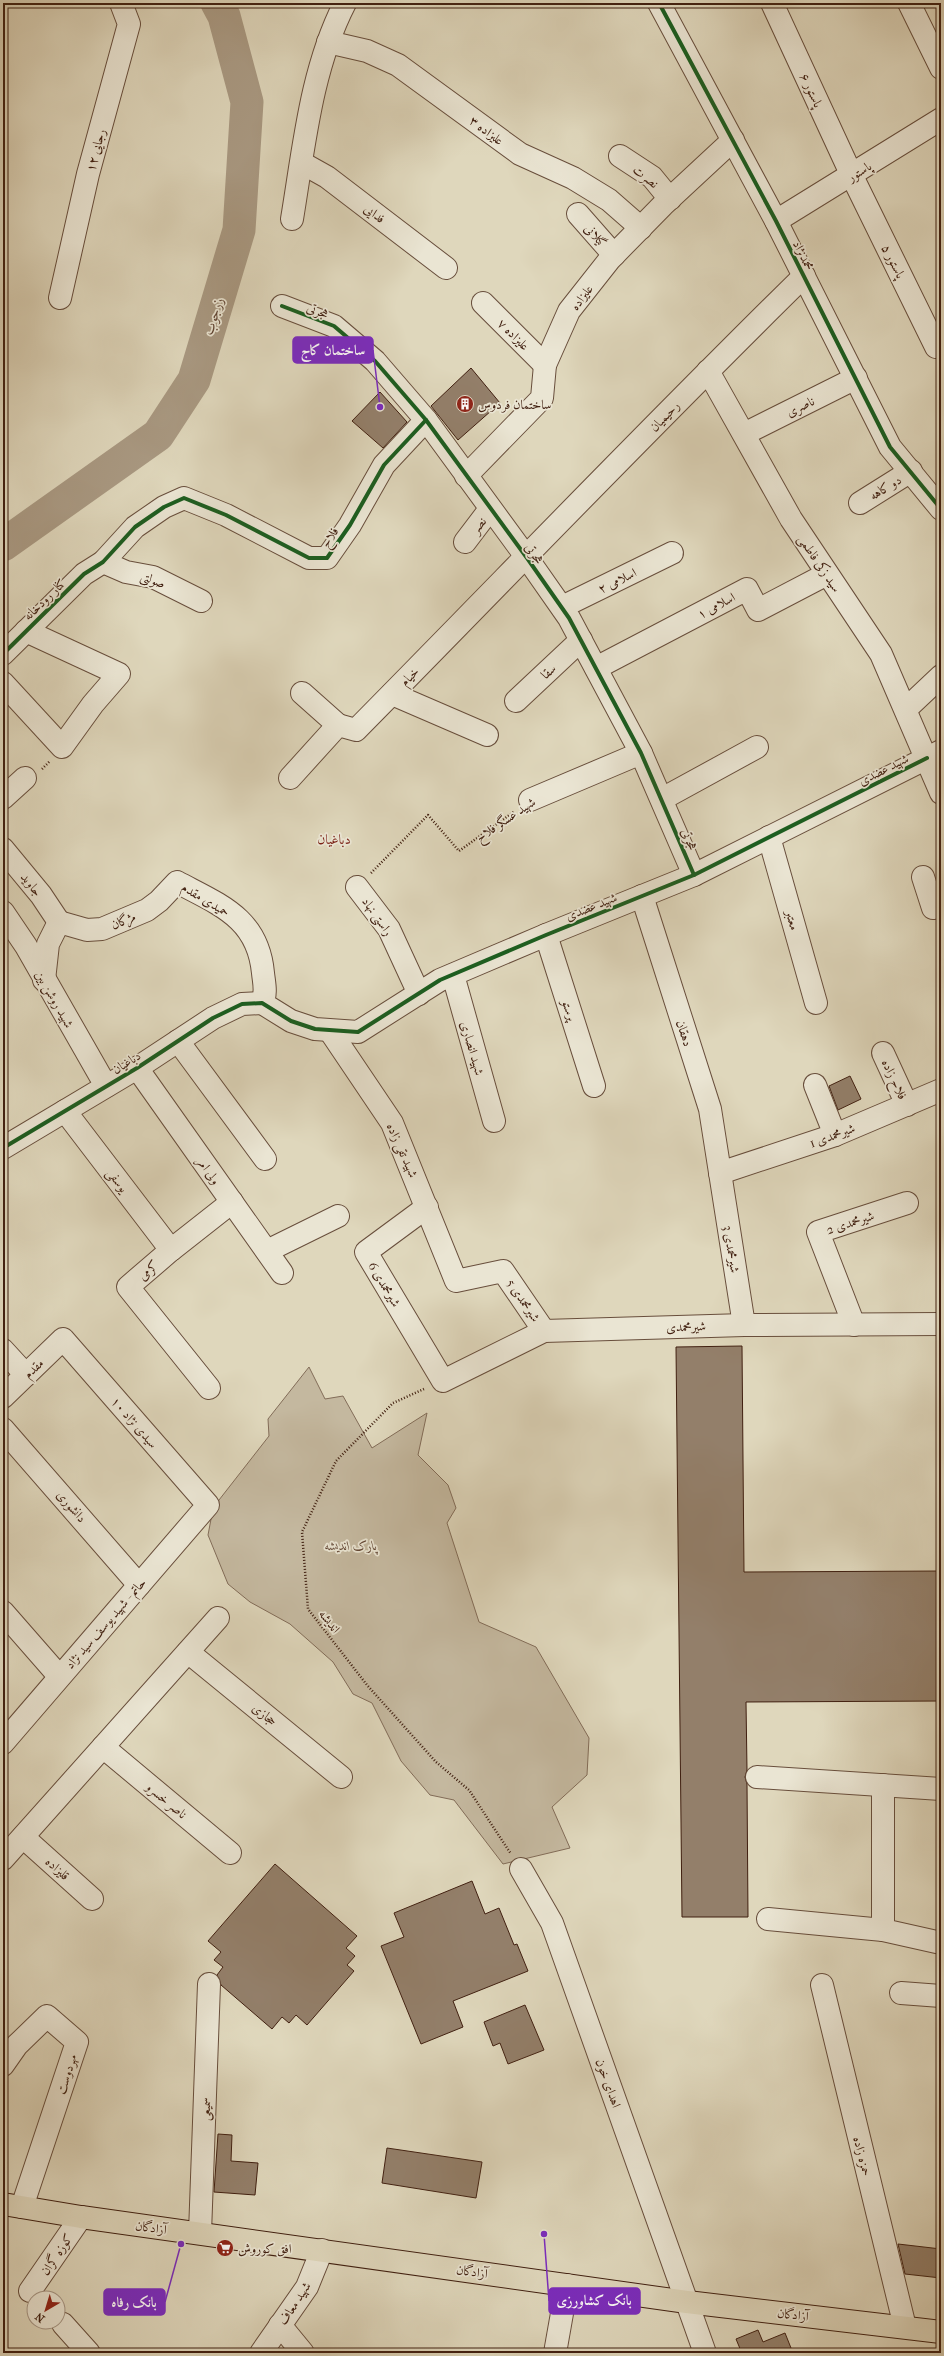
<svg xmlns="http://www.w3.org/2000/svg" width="944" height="2356" viewBox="0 0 944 2356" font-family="'IM FELL French Canon',Amiri,serif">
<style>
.green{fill:#c4b89f;stroke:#826c58}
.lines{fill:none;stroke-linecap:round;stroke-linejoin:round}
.river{stroke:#a99982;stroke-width:33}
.building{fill:#937f6a;stroke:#412011}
.minor-casing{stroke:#684e3c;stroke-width:24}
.major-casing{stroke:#412011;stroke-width:24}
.path{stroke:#412011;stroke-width:2.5;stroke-dasharray:1 2;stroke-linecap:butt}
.minor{stroke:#eae5d3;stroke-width:22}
.major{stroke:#dfd7bc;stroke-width:22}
.cycleway-casing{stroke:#eae5d3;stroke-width:6}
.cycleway{stroke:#1b5e20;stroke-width:4}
.labels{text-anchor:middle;stroke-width:3.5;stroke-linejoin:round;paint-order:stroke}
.street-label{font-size:13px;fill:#412011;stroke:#eae5d3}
.poi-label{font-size:13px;fill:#412011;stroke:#eae5d3;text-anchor:start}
.park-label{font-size:13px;font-style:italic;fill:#624634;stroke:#eae5d3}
.water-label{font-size:14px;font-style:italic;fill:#604433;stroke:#eae5d3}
.neighbourhood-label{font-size:14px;fill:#7a1f14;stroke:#eae5d3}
.leader{fill:none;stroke:#7b2cbf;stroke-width:1.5}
.callout-dot{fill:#7b2cbf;stroke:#eae5d3;stroke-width:1.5}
.callout{fill:#7b2cbf;stroke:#7b2cbf;stroke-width:1.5}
.callout-label{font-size:14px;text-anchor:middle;font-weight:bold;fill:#fff}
</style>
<rect width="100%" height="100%" fill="#dfd7bc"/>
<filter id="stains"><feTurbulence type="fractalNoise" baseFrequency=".005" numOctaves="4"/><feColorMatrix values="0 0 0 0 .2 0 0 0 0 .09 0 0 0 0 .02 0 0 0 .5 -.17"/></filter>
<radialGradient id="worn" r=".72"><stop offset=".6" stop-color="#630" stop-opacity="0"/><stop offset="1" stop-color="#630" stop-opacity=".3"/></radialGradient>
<path class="green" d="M 309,1367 L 325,1399 L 343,1396 L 372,1448 L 427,1413 L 418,1455 L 448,1485 L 456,1508 L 447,1523 L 479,1622 L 536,1647 L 589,1738 L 587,1775 L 552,1807 L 570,1848 L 503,1864 L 454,1800 L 430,1795 L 401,1761 L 372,1703 L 353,1694 L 333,1662 L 290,1624 L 250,1602 L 228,1584 L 208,1535 L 212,1514 L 219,1500 L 269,1436 L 268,1419 Z"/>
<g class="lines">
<path class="river" d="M 3,545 L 158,435 L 194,380 L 239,230 L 247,102 L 224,16 L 217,3"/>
</g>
<g class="building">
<path d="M 471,368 L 500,403 L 458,440 L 431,406 Z"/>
<path d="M 380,392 L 407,422 L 383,448 L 352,421 Z"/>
<path d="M 850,1076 L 861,1099 L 838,1110 L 829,1086 Z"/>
<path d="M 742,1346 L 744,1572 L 941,1571 L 941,1701 L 746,1702 L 747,1770 L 745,1777 L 747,1784 L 748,1917 L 682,1917 L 676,1347 Z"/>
<path d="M 275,1864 L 357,1936 L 346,1948 L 355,1956 L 347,1965 L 354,1971 L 307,2025 L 296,2015 L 289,2023 L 282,2017 L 272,2029 L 221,1985 L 217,1975 L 223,1967 L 214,1960 L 221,1952 L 208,1941 Z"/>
<path d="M 472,1881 L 485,1914 L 499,1908 L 514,1945 L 517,1944 L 528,1971 L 453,2001 L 463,2027 L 421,2044 L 381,1946 L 404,1937 L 394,1913 Z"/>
<path d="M 525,2005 L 544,2050 L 508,2064 L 500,2043 L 493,2046 L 484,2022 Z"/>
<path d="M 218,2134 L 232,2135 L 231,2161 L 258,2163 L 255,2195 L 214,2192 Z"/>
<path d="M 387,2148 L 482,2162 L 476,2198 L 382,2183 Z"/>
<path d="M 898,2244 L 941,2249 L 941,2278 L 905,2274 Z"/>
<path d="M 758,2330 L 763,2342 L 785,2333 L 793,2353 L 738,2353 L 741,2351 L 736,2339 Z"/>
</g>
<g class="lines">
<g class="minor-casing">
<g id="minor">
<path d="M 659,3 L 776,221 L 890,447 L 941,509"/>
<path d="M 772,3 L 852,176 L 936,347"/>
<path d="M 909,3 L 941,68"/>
<path d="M 328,42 L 367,51 L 398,65 L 520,154 L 573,178 L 609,200 L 641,228"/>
<path d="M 620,156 L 652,177 L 670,199"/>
<path d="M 302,163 L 327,177 L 446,268"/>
<path d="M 578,214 L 614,255"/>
<path d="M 292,219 C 304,147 311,69 345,3"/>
<path d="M 776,221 L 941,119"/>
<path d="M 60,298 L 88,174 L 129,24 L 121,3"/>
<path d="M 483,303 L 545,365"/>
<path d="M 282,306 L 334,326 L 375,361 L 426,420 L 527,558 L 569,618 L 641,753 L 694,875"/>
<path d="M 708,371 L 791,519 L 881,654 L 941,793"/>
<path d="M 744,434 L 856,378"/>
<path d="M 466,476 L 542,398 L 545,365 L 569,311 L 610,259 L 663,205 L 733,140"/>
<path d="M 860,503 L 911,471"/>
<path d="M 465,542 L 490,509"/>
<path d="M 103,562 L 126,572 L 153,577 L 201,601"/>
<path d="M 562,607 L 672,553"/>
<path d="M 3,654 L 84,574 L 103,562 L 135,527 L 164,507 L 184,498 L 226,515 L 309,558 L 327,558 L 350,525 L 384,465 L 426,420"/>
<path d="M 596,668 L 747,589 L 758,610 L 827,574"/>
<path d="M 3,683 L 62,747 L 93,704 L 119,674 L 26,631"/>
<path d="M 302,693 L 338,725"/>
<path d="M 392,694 L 487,735"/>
<path d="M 516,701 L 581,640"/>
<path d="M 906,709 L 941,676"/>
<path d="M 290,778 L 338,725 L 356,730 C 505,579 652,425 804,276"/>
<path d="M 3,798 L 25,778"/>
<path d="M 662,799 L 757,747"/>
<path d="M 530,800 L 641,753"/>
<path d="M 769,837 L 816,1003"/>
<path d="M 3,849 L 41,895 L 59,922"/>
<path d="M 923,877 L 933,908 L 941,905"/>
<path d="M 357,887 L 389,929 L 419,994"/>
<path d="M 642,896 L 710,1109 L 744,1325"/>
<path d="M 3,912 L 26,946 L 106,1086"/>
<path d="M 59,922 L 87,930 L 102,929 L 147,910 L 159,901 L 177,882 C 220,905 258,918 263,973 C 264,983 267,993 262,1003"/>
<path d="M 546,935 L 594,1086"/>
<path d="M 453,975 L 494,1121"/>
<path d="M 44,980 L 48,944 L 59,922"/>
<path d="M 262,1003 L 291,1021 L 315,1029 L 358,1032 L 440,980 L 546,935 L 694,875 L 941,751"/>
<path d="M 330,1031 L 392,1123 L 456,1281 L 503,1271 L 544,1331"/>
<path d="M 178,1041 L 265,1159"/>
<path d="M 883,1053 L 907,1105"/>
<path d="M 137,1068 L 282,1273"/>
<path d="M 815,1085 L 835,1135"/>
<path d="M 65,1111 L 171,1250"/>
<path d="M 3,1148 L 137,1068 L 213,1018 L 242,1004 L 262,1003"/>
<path d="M 720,1173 L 835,1135 L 941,1090"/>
<path d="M 427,1207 L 366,1252 L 443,1381 L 544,1331 L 744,1325 L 941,1324"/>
<path d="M 267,1251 L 338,1216"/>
<path d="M 854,1325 L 818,1232 L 907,1203"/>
<path d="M 3,1350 L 26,1375"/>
<path d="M 209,1388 L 128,1287 L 171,1250 L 232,1202"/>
<path d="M 3,1397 L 63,1339 L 208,1505 L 3,1743"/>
<path d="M 3,1429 L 139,1585"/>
<path d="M 3,1612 L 59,1676"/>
<path d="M 188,1652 L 341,1777"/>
<path d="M 103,1747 L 230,1853"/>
<path d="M 757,1777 L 941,1789"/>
<path d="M 883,1785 L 883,1930 L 941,1943"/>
<path d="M 23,1837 L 92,1899"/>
<path d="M 3,1859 L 218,1618"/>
<path d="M 521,1869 L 552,1923 L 705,2353"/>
<path d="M 768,1919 L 883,1930"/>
<path d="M 822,1985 L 905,2327"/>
<path d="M 901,1993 L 941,1996"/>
<path d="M 3,2065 L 17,2045 L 47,2016 L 77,2042 L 22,2207"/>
<path d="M 200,2233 L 209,1984"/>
<path d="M 30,2291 L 81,2217"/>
<path d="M 63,2324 L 89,2353"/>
<path d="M 280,2325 L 303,2353"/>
<path d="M 261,2353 L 307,2287 L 322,2250"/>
<path d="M 555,2353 L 567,2285"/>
</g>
</g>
<g class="major-casing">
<path id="major" d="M 3,2204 L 81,2217 L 687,2302 L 941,2332"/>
</g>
<g class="path">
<path d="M 42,769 L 50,761"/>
<path d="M 371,873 L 428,815 L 459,851 L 515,811"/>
<path d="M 424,1389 L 393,1403 L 336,1461 L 302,1532 L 308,1609 L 367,1685 L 436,1762 L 469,1790 L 511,1854"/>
</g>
<use href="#minor" class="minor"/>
<use href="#major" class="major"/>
<g class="cycleway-casing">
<g id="cycleway">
<path d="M 659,3 L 776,221 L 890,447 L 941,509"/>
<path d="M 282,306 L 334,326 L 375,361 L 426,420 L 527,558 L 569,618 L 641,753 L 694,875"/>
<path d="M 3,654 L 84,574 L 103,562 L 135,527 L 164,507 L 184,498 L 226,515 L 309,558 L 327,558 L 350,525 L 384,465 L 426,420"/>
<path d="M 3,1148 L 137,1068 L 213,1018 L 242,1004 L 262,1003 L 291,1021 L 315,1029 L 358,1032 L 440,980 L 546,935 L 694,875 L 927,758"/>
</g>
</g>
<use href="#cycleway" class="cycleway"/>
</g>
<defs>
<g id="building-disc" transform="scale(0.9)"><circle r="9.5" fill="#8f2418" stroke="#eae5d3"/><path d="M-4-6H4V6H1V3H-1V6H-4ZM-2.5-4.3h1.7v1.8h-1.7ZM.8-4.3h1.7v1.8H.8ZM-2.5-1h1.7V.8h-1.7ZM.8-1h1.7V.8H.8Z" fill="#fff"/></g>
<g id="supermarket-disc" transform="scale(0.9)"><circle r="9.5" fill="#8f2418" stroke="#eae5d3"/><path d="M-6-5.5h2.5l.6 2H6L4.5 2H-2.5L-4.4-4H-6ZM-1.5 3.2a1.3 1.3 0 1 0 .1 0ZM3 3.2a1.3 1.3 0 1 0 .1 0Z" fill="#fff"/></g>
</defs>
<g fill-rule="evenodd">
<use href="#building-disc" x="465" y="404"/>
<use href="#supermarket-disc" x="225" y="2248"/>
</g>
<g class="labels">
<g class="street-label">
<text transform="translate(812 90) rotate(65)" y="5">پاستور ۶</text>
<text transform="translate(487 130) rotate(37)" y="5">علیزاده ۳</text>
<text transform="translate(95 150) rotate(-75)" y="5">رجایی ۱۲</text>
<text transform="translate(859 171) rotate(-32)" y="5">پاستور</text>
<text transform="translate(646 176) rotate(38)" y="5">نصرت</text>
<text transform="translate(375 213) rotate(37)" y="5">فدایی</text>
<text transform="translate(596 235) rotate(48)" y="5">گیلانی</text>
<text transform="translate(804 255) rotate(63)" y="5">محمدنژاد</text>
<text transform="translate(894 261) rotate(63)" y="5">پاستور ۵</text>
<text transform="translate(581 297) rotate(-53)" y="5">علیزاده</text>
<text transform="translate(318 310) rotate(21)" y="5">هجرتی</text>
<text transform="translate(514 334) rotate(45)" y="5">علیزاده ۷</text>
<text transform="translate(800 406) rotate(-26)" y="5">ناصری</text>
<text transform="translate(664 416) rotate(-46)" y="5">رحیمیان</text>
<text transform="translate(885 487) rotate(-32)" y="5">دو کاهه</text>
<text transform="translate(478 525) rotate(-52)" y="5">نصر</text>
<text transform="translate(329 537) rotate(-57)" y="5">فلاح</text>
<text transform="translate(535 553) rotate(54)" y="5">هجرتی</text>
<text transform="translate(820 563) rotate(56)" y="5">سید زکی فاطمی</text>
<text transform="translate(153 579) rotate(20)" y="5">صولتی</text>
<text transform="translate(617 580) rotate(-26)" y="5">اسلامی ۲</text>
<text transform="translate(44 599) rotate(-44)" y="5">کنار رودخانه</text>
<text transform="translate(716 605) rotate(-28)" y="5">اسلامی ۱</text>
<text transform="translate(548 671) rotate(-43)" y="5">سقا</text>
<text transform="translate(409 676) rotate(-45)" y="5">خیام</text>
<text transform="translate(883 769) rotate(-27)" y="5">شهید عضدی</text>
<text transform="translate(505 819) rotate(-34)" y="5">شهید عسگر فلاح</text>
<text transform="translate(690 839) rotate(67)" y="5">هجرتی</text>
<text transform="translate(32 884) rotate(51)" y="5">جاوید</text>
<text transform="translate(206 899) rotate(31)" y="5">حمیدی مقدم</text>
<text transform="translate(591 906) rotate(-22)" y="5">شهید عضدی</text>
<text transform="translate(378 916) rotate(55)" y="5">راستی نهاد</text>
<text transform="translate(123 920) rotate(-23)" y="5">مژگان</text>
<text transform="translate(793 920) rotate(74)" y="5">معتبر</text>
<text transform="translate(55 999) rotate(60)" y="5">شهید روشن بین</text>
<text transform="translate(570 1010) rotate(72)" y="5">پرستو</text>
<text transform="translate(685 1033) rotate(72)" y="5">دهقان</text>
<text transform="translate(473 1048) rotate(74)" y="5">شهید انصاری</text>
<text transform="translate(126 1062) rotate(-32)" y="5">دباغیان</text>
<text transform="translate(895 1079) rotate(65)" y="5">فلاح زاده</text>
<text transform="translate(832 1135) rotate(-20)" y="5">شیرمحمدی 1</text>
<text transform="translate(403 1150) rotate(66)" y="5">شهید تقی زاده</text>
<text transform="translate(209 1170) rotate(55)" y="5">ولی امر</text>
<text transform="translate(118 1180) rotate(53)" y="5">یوسفی</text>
<text transform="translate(850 1222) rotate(-18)" y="5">شیرمحمدی 2</text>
<text transform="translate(732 1249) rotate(81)" y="5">شیرمحمدی 3</text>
<text transform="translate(148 1270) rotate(-41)" y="5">کرمی</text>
<text transform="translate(385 1284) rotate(59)" y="5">شیرمحمدی 6</text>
<text transform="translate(524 1300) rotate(56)" y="5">شیرمحمدی 5</text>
<text transform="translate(686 1326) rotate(-2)" y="5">شیرمحمدی</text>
<text transform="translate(33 1368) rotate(-44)" y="5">مقدم</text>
<text transform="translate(135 1422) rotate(49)" y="5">سیدی نژاد ۱۰</text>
<text transform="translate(72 1506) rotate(49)" y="5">دانشوری</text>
<text transform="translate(330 1621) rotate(52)" y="5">اندیشه</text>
<text transform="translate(105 1623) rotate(-49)" y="5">حاتم - شهید یوسف سید نژاد</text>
<text transform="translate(265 1714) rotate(39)" y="5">حجازی</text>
<text transform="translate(167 1800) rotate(40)" y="5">ناصر خسرو</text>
<text transform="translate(58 1868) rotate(42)" y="5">قلیزاده</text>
<text transform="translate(66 2074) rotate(-72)" y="5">مهردوست</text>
<text transform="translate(609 2083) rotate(70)" y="5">اهدای خون</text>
<text transform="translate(205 2109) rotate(-88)" y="5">سمیعی</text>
<text transform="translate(863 2156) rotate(76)" y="5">حمزه زاده</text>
<text transform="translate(151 2227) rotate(8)" y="5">آزادگان</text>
<text transform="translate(56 2254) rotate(-56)" y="5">کوزه گران</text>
<text transform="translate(472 2271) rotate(8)" y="5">آزادگان</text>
<text transform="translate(294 2303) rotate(-57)" y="5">شهید معاف</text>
<text transform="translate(793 2314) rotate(7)" y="5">آزادگان</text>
</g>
<g class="poi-label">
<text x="478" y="409">ساختمان فردوس</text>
<text x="238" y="2253">افق کوروش</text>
</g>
<g class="park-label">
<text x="351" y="1550">پارک اندیشه</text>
</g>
<g class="water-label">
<text transform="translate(213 316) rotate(-73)" y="5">زرجوب</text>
</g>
<g class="neighbourhood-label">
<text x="334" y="844">دباغیان</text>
</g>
</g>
<path class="leader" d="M380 407L373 350M544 2234L549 2301M181 2244L165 2302"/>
<g class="callout-dot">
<circle cx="380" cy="407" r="4"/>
<circle cx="544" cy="2234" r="4"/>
<circle cx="181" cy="2244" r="4"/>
</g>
<g class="callout">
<rect x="293" y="337" width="80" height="26" rx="4"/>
<rect x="549" y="2288" width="91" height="26" rx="4"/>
<rect x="104" y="2289" width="61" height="26" rx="4"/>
</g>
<g class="callout-label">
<text x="333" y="355">ساختمان کاج</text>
<text x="594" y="2305">بانک کشاورزی</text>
<text x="134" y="2307">بانک رفاه</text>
</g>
<rect width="944" height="2356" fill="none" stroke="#dfd7bc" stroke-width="16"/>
<rect x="4" y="4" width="936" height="2348" fill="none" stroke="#412011" stroke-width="2"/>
<rect x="8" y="8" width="928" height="2340" fill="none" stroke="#412011"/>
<g transform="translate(46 2310) rotate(218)"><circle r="19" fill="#eae5d3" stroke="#a69685"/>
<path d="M0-3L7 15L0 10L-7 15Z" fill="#8f2418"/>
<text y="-6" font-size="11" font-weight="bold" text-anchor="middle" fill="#412011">N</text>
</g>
<rect width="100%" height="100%" filter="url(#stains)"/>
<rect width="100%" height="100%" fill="url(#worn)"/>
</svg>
